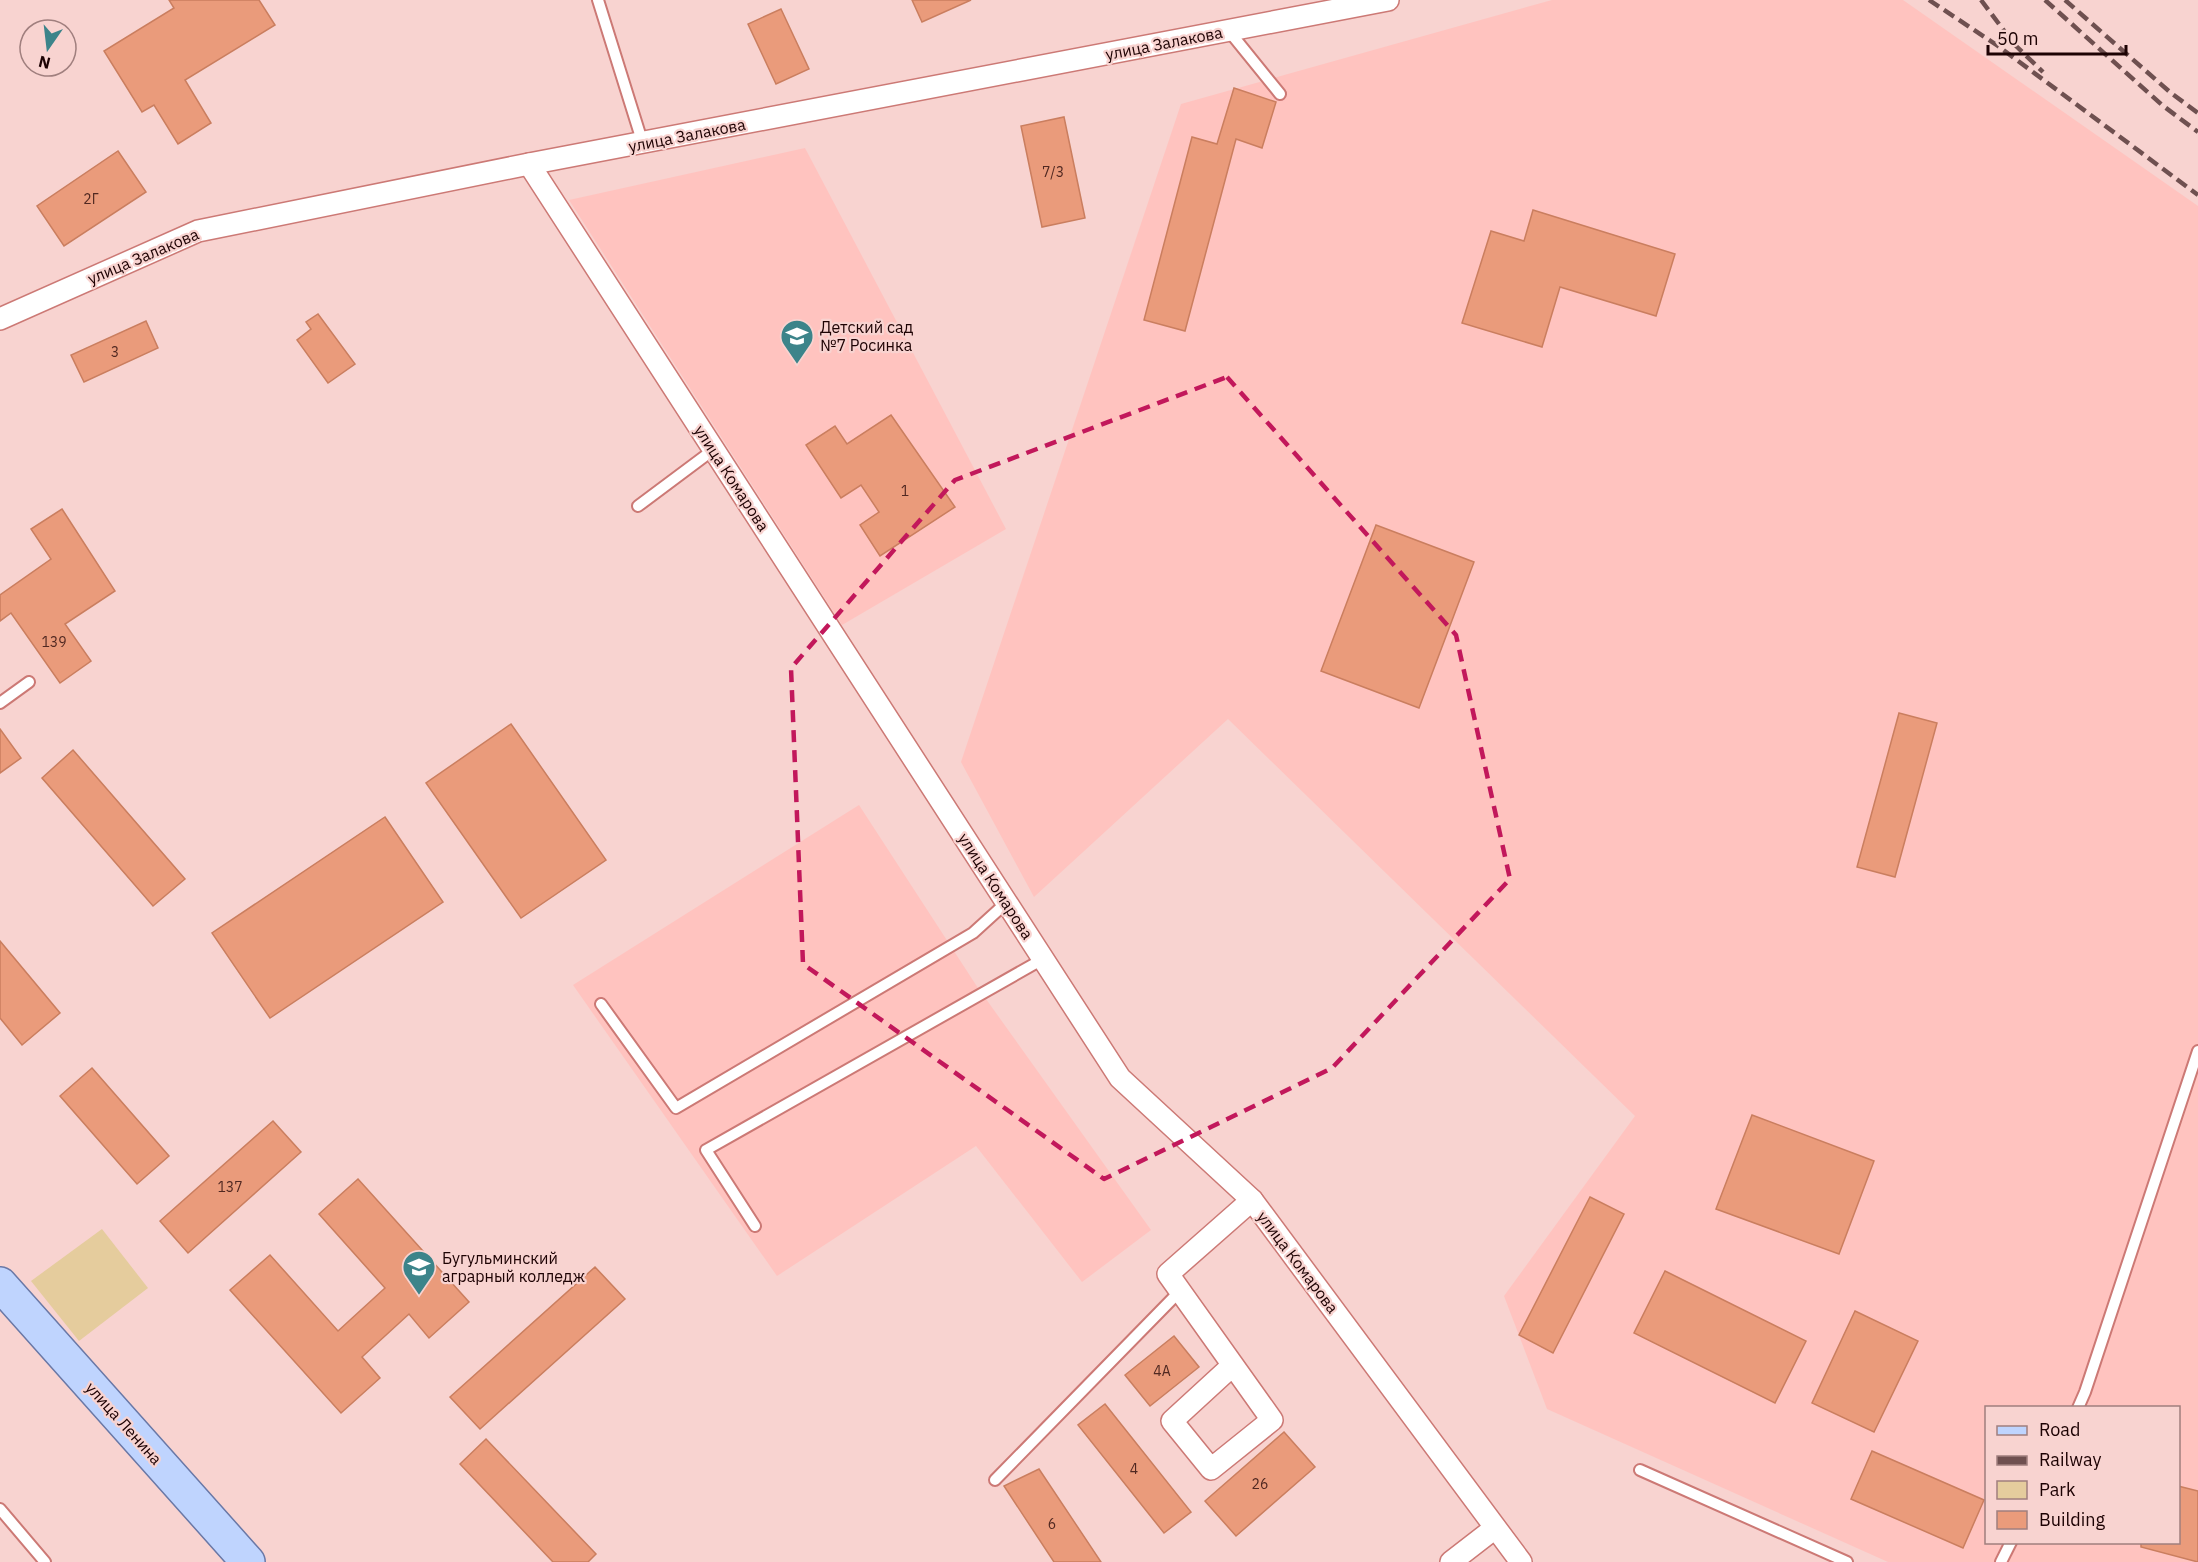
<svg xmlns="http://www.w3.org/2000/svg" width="2198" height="1562" viewBox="0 0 2198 1562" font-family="'IBM Plex Sans',sans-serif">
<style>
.built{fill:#ffc3bf;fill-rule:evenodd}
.green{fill:#e5cc9d}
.building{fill:#ea9b7b;stroke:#ca7e5f;stroke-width:1.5}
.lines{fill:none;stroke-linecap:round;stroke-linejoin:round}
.lane-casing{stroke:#cc7975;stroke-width:14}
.street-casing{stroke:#cc7975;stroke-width:24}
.primary-casing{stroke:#6a78a6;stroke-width:36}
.lane{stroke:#fff;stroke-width:10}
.street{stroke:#fff;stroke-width:21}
.primary{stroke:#bfd4fe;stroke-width:33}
.rail{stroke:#6f5050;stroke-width:4.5;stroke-dasharray:12 6;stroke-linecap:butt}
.marked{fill:none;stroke:#c2185b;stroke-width:4.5;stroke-dasharray:12 8;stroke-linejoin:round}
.labels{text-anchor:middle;stroke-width:4.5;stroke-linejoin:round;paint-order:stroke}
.number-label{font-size:14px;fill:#502821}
.street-label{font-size:16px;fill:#1d0203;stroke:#f8d3d0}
.poi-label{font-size:16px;fill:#1d0203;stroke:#f8d3d0;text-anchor:start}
</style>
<rect width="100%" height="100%" fill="#f8d3d0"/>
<g class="built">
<path d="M 1552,0 L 1903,0 L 2198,206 L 2198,1562 L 1888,1562 L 1547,1409 L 1504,1296 L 1635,1116 L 1228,719 L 1034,897 L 961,762 L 1181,104 ZM 1986,1408 L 2178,1408 L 2178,1542 L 1986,1542 Z"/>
<path d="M 805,148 L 1006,529 L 842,625 L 569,200 Z"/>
<path d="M 859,805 L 976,985 L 1151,1230 L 1082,1282 L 976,1146 L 777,1276 L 573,985 Z"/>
</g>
<path class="green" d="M 102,1229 L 148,1288 L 79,1341 L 31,1281 Z"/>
<g class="building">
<path d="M 169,0 L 259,0 L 275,25 L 185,80 L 211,123 L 178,144 L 154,105 L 142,112 L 104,51 L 174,8 Z"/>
<path d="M 912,0 L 971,0 L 922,22 Z"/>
<path d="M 781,9 L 809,69 L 776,84 L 748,24 Z"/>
<path d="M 1234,88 L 1276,102 L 1262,148 L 1236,139 L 1185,331 L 1144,320 L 1192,137 L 1217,144 Z"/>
<path d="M 1064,117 L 1085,218 L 1042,227 L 1021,126 Z"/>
<path d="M 118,151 L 146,192 L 64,246 L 37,206 Z"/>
<path d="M 1533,210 L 1675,254 L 1656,316 L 1560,287 L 1542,347 L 1462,323 L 1491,231 L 1524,241 Z"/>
<path d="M 318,314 L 355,364 L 328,383 L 297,340 L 311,329 L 306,322 Z"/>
<path d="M 146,321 L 158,348 L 84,382 L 71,355 Z"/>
<path d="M 891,415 L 955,507 L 880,556 L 860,525 L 879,512 L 861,485 L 841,498 L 806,445 L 835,426 L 847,444 Z"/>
<path d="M 62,509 L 115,591 L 65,624 L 91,661 L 60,683 L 11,613 L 0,621 L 0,595 L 51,559 L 31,529 Z"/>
<path d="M 1376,525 L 1474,562 L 1419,708 L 1321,671 Z"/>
<path d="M 1899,713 L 1937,723 L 1895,877 L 1857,867 Z"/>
<path d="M 511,724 L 606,860 L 521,918 L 426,783 Z"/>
<path d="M 0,729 L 21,758 L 0,773 Z"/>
<path d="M 73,750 L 185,879 L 153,906 L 42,778 Z"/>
<path d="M 385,817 L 443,902 L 270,1018 L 212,933 Z"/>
<path d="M 0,941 L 60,1013 L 22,1045 L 0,1018 Z"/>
<path d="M 92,1068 L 169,1156 L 137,1184 L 60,1096 Z"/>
<path d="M 1752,1115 L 1874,1161 L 1839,1254 L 1716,1209 Z"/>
<path d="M 273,1121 L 301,1152 L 188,1253 L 160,1221 Z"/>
<path d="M 358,1179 L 469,1302 L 429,1338 L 409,1314 L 362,1357 L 380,1378 L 341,1413 L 230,1290 L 270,1255 L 338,1331 L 385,1288 L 319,1214 Z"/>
<path d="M 1590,1197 L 1624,1214 L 1553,1353 L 1519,1335 Z"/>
<path d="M 595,1267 L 625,1299 L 480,1429 L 450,1397 Z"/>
<path d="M 1665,1271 L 1806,1341 L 1775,1403 L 1634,1333 Z"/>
<path d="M 1855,1311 L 1918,1341 L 1874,1432 L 1812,1403 Z"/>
<path d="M 1174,1336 L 1199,1367 L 1150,1406 L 1125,1375 Z"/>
<path d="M 1105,1404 L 1191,1512 L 1164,1533 L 1078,1425 Z"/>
<path d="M 1284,1432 L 1315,1467 L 1236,1536 L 1205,1501 Z"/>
<path d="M 486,1439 L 596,1554 L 588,1562 L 553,1562 L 460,1464 Z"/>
<path d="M 1872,1451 L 1984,1500 L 1963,1548 L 1851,1499 Z"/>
<path d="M 1039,1469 L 1101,1562 L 1054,1562 L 1004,1486 Z"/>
<path d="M 2178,1486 L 2198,1491 L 2198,1562 L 2141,1547 L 2141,1542 L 2178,1542 Z"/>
</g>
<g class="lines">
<g class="lane-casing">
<g id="lane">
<path d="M 598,0 L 643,144"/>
<path d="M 1229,31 L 1280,94"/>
<path d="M 638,506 L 713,450"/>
<path d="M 0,703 L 29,682"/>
<path d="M 601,1004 L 676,1108 L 973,933 L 1006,903"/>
<path d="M 755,1226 L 706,1150 L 1043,959"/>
<path d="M 2078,1408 L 2085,1392 L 2198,1051"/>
<path d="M 1640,1470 L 1847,1562"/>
<path d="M 995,1480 L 1180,1291"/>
<path d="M 0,1509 L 45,1562"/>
<path d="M 2001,1562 L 2011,1542"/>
</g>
</g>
<g class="street-casing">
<g id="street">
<path d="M 529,164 L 1120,1078 L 1252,1200 L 1521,1562"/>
<path d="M 0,319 L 198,231 L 529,164 L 1388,0"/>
<path d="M 1233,1365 L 1172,1421 L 1211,1469 L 1272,1420 L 1168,1274 L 1252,1200"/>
<path d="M 1451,1562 L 1495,1528"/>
</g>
</g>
<g class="primary-casing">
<path id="primary" d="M 0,1284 L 248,1562"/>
</g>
<use href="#lane" class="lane"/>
<use href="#street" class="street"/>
<use href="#primary" class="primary"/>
<g class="rail">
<path d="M 1929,0 L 1998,46 L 2198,195"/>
<path d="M 1981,0 L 2014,44 L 2043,72"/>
<path d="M 2045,0 L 2162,105 L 2198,132"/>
<path d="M 2065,0 L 2171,93 L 2198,113"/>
</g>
</g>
<path class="marked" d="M 1227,377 L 1456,635 L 1510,879 L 1332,1068 L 1104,1179 L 803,964 L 791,668 L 955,480 Z"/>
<defs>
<g id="school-pin" transform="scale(1.725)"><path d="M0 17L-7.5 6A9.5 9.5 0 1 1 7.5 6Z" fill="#3c848a" stroke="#f8d3d0"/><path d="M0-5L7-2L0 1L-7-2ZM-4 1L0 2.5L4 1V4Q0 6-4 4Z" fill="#fff"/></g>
<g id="university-pin" transform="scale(1.725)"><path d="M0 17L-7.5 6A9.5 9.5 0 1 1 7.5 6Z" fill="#3c848a" stroke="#f8d3d0"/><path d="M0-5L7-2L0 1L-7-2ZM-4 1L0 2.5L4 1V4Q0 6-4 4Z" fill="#fff"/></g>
</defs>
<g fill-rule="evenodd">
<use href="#school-pin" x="797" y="336"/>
<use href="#university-pin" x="419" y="1267"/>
</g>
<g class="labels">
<g class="number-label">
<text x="1053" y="177">7/3</text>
<text x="91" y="204">2Г</text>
<text x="115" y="357">3</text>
<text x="905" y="496">1</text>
<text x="54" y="647">139</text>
<text x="230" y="1192">137</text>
<text x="1162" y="1376">4А</text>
<text x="1134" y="1474">4</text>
<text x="1260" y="1489">26</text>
<text x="1052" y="1529">6</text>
</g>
<g class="street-label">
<text transform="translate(1164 43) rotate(-11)" y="6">улица Залакова</text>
<text transform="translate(687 135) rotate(-11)" y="6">улица Залакова</text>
<text transform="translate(143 256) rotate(-23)" y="6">улица Залакова</text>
<text transform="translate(732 478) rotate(57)" y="6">улица Комарова</text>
<text transform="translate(996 886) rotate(57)" y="6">улица Комарова</text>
<text transform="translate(1298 1262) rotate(53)" y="6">улица Комарова</text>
<text transform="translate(124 1423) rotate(48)" y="6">улица Ленина</text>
</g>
<g class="poi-label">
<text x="820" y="333">Детский сад<tspan x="820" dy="18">№7 Росинка</tspan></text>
<text x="442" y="1264">Бугульминский<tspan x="442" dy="18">аграрный колледж</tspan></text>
</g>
</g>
<rect x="1985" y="1406" width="195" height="138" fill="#f8d3d0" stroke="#a07f7e" stroke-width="1.5"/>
<rect x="1997" y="1426" width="30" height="9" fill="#bfd4fe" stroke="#a07f7e" stroke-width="1.5"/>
<text x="2039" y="1436" font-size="18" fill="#1d0203">Road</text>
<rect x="1997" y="1456" width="30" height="9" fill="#6f5050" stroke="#a07f7e" stroke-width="1.5"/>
<text x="2039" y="1466" font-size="18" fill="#1d0203">Railway</text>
<rect x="1997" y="1481" width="30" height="18" fill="#e5cc9d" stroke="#a07f7e" stroke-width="1.5"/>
<text x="2039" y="1496" font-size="18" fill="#1d0203">Park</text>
<rect x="1997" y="1511" width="30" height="18" fill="#ea9b7b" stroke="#a07f7e" stroke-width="1.5"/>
<text x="2039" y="1526" font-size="18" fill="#1d0203">Building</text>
<g transform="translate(48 48) rotate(194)"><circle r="28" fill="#f8d3d0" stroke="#a07f7e" stroke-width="1.5"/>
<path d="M0-4.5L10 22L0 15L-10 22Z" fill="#3c848a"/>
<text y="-9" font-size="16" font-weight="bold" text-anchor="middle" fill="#1d0203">N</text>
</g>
<path d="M1988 45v9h138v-9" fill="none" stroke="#1d0203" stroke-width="3"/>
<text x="1997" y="45" font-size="18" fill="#1d0203" stroke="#f8d3d0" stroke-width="4.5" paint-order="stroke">50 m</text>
</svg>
